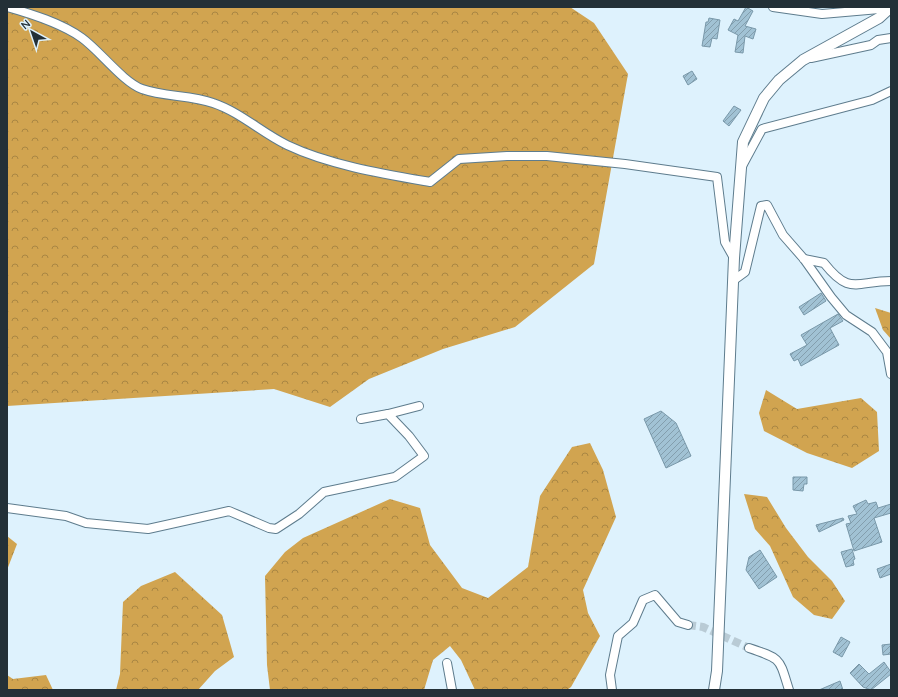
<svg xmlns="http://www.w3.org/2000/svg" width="898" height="697" viewBox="0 0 898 697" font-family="Quicksand,sans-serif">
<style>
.forest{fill:url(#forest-crowns)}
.building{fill:url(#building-hatch);stroke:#7998a9}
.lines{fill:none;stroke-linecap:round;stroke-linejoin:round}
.minor-tunnel{stroke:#b9cbd5;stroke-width:8;stroke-dasharray:8 4;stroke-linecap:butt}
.minor-casing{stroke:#5e7c8d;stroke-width:10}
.tertiary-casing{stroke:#5e7c8d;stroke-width:12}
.minor{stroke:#fff;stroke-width:8}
.tertiary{stroke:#fff;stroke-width:10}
</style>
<defs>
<pattern id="forest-crowns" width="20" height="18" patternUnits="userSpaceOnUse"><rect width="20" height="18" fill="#d1a450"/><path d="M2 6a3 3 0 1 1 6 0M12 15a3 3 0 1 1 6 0" fill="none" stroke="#a98643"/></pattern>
<pattern id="building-hatch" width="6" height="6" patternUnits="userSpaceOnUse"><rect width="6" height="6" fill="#a1c2d4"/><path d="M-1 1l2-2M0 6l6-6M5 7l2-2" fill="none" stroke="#839ead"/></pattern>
</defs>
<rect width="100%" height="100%" fill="#def2fd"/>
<g class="forest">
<path d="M 7,7 L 570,7 L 594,23 L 628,74 L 594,264 L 515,327 L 443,349 L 369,379 L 330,407 L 274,389 L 7,406 Z"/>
<path d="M 875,308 L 891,313 L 891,339 L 883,330 Z"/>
<path d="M 766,390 L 797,409 L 861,398 L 877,412 L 879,451 L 852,468 L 807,453 L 764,431 L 759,413 Z"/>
<path d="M 590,443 L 603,470 L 616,517 L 583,590 L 588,613 L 600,636 L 571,687 L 567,690 L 475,690 L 461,660 L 450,646 L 433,660 L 424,690 L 270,690 L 267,665 L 265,576 L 285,552 L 303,538 L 390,499 L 420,508 L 430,545 L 462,588 L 488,598 L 528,567 L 540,496 L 572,447 Z"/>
<path d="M 744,494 L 767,497 L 786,528 L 808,557 L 832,581 L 845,601 L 832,619 L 814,615 L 793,597 L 770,546 L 755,529 Z"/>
<path d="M 7,536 L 17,544 L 7,570 Z"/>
<path d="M 175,572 L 222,615 L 234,657 L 215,671 L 198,690 L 116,690 L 120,674 L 123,602 L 141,586 Z"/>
<path d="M 7,675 L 13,679 L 46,675 L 53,690 L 7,690 Z"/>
</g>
<g class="building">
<path d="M 746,7 L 753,11 L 745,26 L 756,29 L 753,39 L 745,36 L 743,53 L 735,52 L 738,35 L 728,30 L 734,19 L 738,21 Z"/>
<path d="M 709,18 L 720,20 L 717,39 L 712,38 L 710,47 L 702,46 L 706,22 L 708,22 Z"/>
<path d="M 692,71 L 697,79 L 688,85 L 683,76 Z"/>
<path d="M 734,106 L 741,110 L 729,126 L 723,121 Z"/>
<path d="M 821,293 L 826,301 L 804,315 L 799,307 Z"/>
<path d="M 838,314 L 843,321 L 830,328 L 839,345 L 801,366 L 798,359 L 794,361 L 790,354 L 807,345 L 801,335 Z"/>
<path d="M 661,411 L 676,423 L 691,456 L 666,468 L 644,419 Z"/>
<path d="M 793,477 L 807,477 L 807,484 L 804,484 L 803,491 L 793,490 Z"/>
<path d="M 866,500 L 868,504 L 876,502 L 878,508 L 891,504 L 891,513 L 874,518 L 882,542 L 854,551 L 846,524 L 851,523 L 848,516 L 857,514 L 853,506 Z"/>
<path d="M 843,518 L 844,520 L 819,532 L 816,525 Z"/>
<path d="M 852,549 L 855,559 L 853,560 L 854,565 L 846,567 L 841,552 Z"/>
<path d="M 760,550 L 777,577 L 759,589 L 746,570 L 749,557 Z"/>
<path d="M 891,564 L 891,574 L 880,578 L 877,569 Z"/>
<path d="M 841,637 L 850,642 L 842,657 L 833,652 Z"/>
<path d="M 891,644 L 891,654 L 883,655 L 882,645 Z"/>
<path d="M 884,662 L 891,672 L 891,674 L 871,690 L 863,687 L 850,673 L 859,664 L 869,674 Z"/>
<path d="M 840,681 L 843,690 L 819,690 Z"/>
</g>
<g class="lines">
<path class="minor-tunnel" d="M 688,625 L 703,627 L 749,648"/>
<g class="minor-casing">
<g id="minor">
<path d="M 7,7 C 32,14 61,23 82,38 C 100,51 123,82 142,89 C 164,97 191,95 213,103 C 240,112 262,133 287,145 C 329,165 384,174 430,182 L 459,159 L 507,156 L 547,156 L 625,164 L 717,177 L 725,242 L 734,258"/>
<path d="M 773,7 L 822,14 L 891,8"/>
<path d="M 811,58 L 871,45 L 878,40 L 891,38"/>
<path d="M 742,166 L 762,129 L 872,100 L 891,91"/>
<path d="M 804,259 L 824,263 C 850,296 856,281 891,281"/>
<path d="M 734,280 L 745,272 L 761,206 L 767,205 L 783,235 L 804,259 L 831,297 L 846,315 L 872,332 L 887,352 L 891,374"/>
<path d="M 388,414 L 419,406"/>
<path d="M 7,508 L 66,516 L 86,523 L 148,529 L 229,511 L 269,528 L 276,529 L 299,514 L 324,492 L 395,477 L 424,456 L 409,436 L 388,414 L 361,419"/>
<path d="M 749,648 C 782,659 779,658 789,690"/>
<path d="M 447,663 L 452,690"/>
<path d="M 612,690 L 610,675 L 618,636 L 633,623 L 643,600 L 655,595 L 678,622 L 688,625"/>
</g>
</g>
<g class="tertiary-casing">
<path id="tertiary" d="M 714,690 L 717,671 L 734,258 L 743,142 L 764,98 L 779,80 L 803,60 L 879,18 L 891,7"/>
</g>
<use href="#minor" class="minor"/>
<use href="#tertiary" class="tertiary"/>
</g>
<rect width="898" height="697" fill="none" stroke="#233037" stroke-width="16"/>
<g transform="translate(32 32) rotate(320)" stroke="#def2fd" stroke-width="3" paint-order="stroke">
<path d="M0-3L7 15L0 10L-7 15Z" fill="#233037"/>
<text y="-6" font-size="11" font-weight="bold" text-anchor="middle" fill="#233037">N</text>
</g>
</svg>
